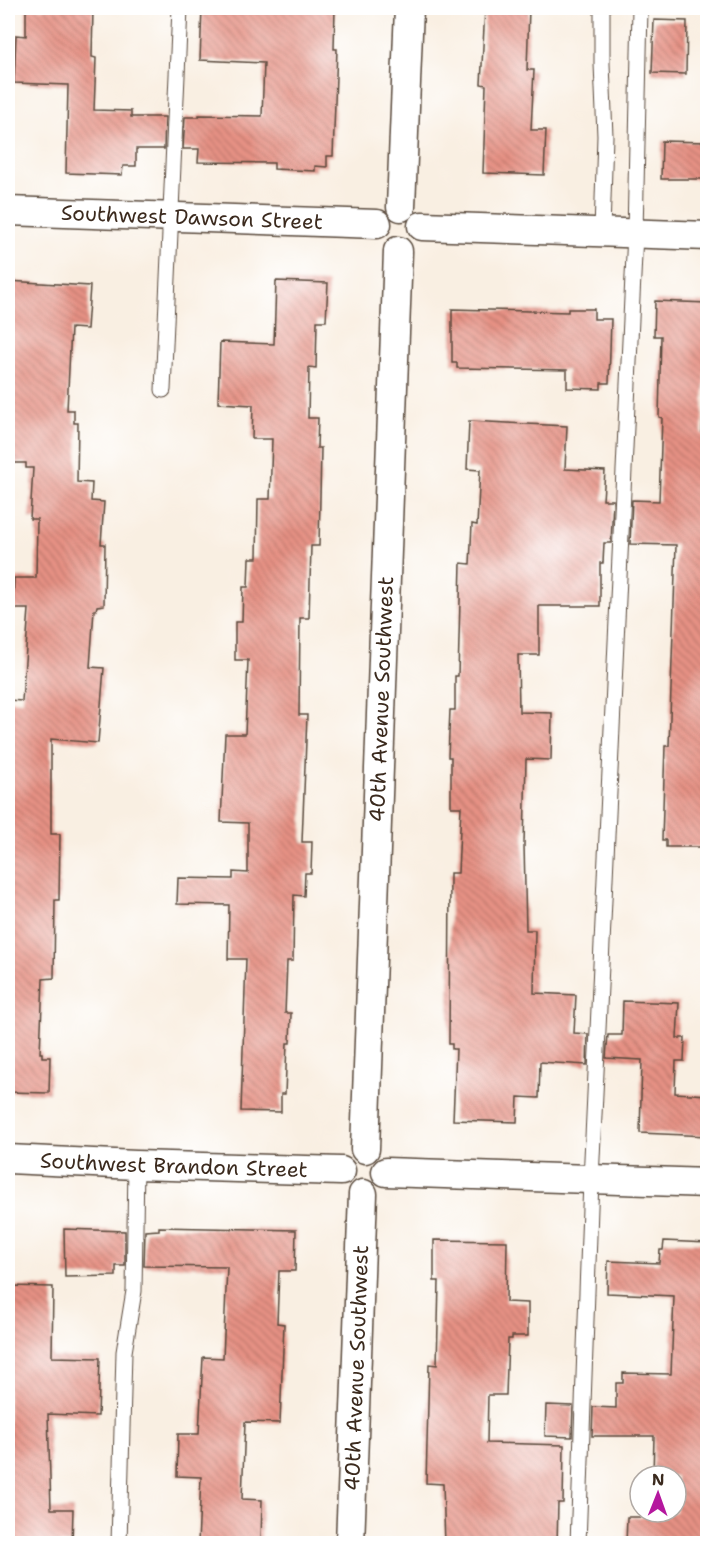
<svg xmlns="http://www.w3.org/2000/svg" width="715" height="1551" viewBox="0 0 715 1551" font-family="'Shantell Sans',sans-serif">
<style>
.building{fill:url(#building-back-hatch)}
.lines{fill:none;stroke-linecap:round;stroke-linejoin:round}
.lane-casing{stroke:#58483b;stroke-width:17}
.street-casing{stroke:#58483b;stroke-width:31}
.lane{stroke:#fff;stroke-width:15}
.street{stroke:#fff;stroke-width:28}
.labels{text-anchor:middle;stroke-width:4.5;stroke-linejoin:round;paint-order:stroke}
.street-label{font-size:21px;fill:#3b2a1e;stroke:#fff}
</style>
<defs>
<pattern id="building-back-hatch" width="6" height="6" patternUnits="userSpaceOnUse" patternTransform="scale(1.5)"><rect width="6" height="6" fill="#e69184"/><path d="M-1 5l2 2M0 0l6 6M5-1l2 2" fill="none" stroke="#bc776b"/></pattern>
</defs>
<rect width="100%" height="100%" fill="#fff"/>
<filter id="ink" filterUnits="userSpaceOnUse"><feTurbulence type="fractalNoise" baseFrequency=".0167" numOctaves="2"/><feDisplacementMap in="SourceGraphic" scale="12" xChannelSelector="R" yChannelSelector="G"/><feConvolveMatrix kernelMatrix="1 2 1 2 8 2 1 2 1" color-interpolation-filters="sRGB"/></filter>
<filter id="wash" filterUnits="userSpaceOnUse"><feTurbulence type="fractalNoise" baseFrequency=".008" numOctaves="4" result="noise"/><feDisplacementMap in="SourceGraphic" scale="24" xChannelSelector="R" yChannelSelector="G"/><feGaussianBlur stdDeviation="1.35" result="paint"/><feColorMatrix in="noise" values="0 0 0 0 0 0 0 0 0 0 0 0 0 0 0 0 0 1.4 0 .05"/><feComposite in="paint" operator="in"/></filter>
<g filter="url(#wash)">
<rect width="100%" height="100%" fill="#f9efe2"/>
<g id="blocks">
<g class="building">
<path d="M 26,8 L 93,8 L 92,57 L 96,58 L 94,110 L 131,111 L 131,117 L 165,117 L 164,149 L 136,149 L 136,166 L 123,166 L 122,175 L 66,173 L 68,85 L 14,83 L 16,35 L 26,36 Z"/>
<path d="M 202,8 L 335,8 L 334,49 L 337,49 L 333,156 L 327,156 L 327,167 L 315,166 L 315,171 L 274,169 L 274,163 L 198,162 L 199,149 L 183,149 L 185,117 L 199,117 L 199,115 L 262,116 L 264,63 L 200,60 Z"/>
<path d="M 485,8 L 529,8 L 527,70 L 534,70 L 531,130 L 546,130 L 544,175 L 483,173 L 486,85 L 481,84 Z"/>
<path d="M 654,20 L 687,21 L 686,74 L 652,73 Z"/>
<path d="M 662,141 L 708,142 L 708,179 L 661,179 Z"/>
<path d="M 8,281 L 90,286 L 87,329 L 71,328 L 67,410 L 74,410 L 74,423 L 78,423 L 77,482 L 92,483 L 91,501 L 104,502 L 101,544 L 105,544 L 104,605 L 97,606 L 96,610 L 94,610 L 90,667 L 104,668 L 98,743 L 51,739 L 51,834 L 60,834 L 59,900 L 55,900 L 54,978 L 43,979 L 40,1053 L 42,1053 L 42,1057 L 50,1057 L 49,1093 L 8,1092 L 8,700 L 22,701 L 29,609 L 13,609 L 14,578 L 36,578 L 37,519 L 30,519 L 33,468 L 26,468 L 26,463 L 8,463 Z"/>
<path d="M 276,281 L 328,283 L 326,321 L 317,321 L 316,368 L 309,367 L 308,418 L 318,418 L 317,448 L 321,448 L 319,546 L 311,546 L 309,618 L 300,618 L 299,715 L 307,715 L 302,842 L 312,842 L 311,873 L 305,873 L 304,896 L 294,895 L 293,961 L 287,961 L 285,1013 L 291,1013 L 290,1043 L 287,1043 L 285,1094 L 281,1094 L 281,1112 L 241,1111 L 246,959 L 228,959 L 229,905 L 177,904 L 178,878 L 233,879 L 233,872 L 248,873 L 248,823 L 221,822 L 225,734 L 245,734 L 248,660 L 235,660 L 235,622 L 242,622 L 243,587 L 248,587 L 249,558 L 257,558 L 258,499 L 270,499 L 272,439 L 252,439 L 253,405 L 218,403 L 220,342 L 274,344 Z"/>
<path d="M 655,301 L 708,303 L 702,434 L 705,434 L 702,521 L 708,522 L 708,847 L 666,847 L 666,840 L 662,840 L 665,746 L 669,746 L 676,545 L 630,544 L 632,500 L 659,501 L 662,418 L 659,417 L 661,336 L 654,336 Z"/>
<path d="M 452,309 L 568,312 L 568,309 L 594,309 L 594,319 L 611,319 L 609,383 L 601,383 L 601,389 L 567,388 L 567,370 L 457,368 L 457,363 L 452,363 Z"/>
<path d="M 469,421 L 567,426 L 565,469 L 605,471 L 603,500 L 613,500 L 611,543 L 604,543 L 603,563 L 600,563 L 600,606 L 539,606 L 539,655 L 518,655 L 519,712 L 552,713 L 551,760 L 526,759 L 524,845 L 526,930 L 535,930 L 534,993 L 576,995 L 574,1033 L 588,1034 L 587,1065 L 540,1062 L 539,1098 L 518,1097 L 517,1122 L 453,1120 L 456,1049 L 452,1049 L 452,1044 L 449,1044 L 450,873 L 458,873 L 461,807 L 451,807 L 451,757 L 448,757 L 450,710 L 455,710 L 455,676 L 458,676 L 461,563 L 470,564 L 472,524 L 477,525 L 480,470 L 467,469 Z"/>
<path d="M 623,1001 L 679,1003 L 677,1038 L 685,1038 L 684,1061 L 676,1061 L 675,1093 L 708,1095 L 708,1136 L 640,1133 L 642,1060 L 606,1058 L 608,1035 L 622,1035 Z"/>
<path d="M 159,1227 L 296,1230 L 295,1271 L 279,1271 L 277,1323 L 284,1324 L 280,1423 L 245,1422 L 242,1499 L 262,1500 L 261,1544 L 198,1544 L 201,1477 L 177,1476 L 178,1434 L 199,1434 L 203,1357 L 223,1358 L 227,1267 L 144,1266 L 145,1231 L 159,1230 Z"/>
<path d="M 64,1229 L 125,1231 L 125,1266 L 116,1266 L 116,1276 L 65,1277 Z"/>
<path d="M 434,1240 L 507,1241 L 506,1302 L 528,1303 L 528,1336 L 512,1336 L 512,1339 L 508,1339 L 506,1395 L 488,1395 L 487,1443 L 564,1445 L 563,1503 L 558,1503 L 557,1544 L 445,1544 L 443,1484 L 426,1483 L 429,1364 L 437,1365 L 439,1281 L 434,1281 Z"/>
<path d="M 664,1241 L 708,1243 L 708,1544 L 626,1544 L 627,1517 L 651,1517 L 652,1512 L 676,1512 L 676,1476 L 653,1476 L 654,1436 L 592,1436 L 593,1407 L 616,1408 L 616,1383 L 623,1383 L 623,1373 L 671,1374 L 674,1296 L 607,1293 L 608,1261 L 659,1263 L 660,1250 L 663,1250 Z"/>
<path d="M 8,1286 L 53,1287 L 52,1357 L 100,1358 L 98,1416 L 48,1414 L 51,1509 L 73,1509 L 72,1544 L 8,1544 Z"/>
<path d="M 546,1405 L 573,1406 L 572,1437 L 545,1436 Z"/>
</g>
</g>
</g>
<g filter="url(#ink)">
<use href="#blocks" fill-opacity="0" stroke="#58483b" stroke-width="1.5"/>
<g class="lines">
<g class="lane-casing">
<g id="lane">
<path d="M 602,231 L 605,136 L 602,64 L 602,8"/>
<path d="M 163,390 L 180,8"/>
<path d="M 119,1544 L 124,1352 L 134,1291 L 136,1165"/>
<path d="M 578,1544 L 591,1180 L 635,233 L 640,8"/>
</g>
</g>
<g class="street-casing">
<g id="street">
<path d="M 401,207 L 409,8"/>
<path id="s1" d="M 8,211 L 377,224"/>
<path d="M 422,226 L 708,236"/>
<path id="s2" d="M 365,1149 L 398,251"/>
<path id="s3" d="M 8,1159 L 136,1165 L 341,1171"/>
<path d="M 386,1172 L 708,1183"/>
<path id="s4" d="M 350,1544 L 363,1194"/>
</g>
</g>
<use href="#lane" class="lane"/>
<use href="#street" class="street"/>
</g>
</g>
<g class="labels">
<g class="street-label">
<text dy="7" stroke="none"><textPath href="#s1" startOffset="184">Southwest Dawson Street</textPath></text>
<text dy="7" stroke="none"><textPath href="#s2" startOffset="450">40th Avenue Southwest</textPath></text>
<text dy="7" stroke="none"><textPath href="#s3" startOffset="166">Southwest Brandon Street</textPath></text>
<text dy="7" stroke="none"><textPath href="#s4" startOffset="176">40th Avenue Southwest</textPath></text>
</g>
</g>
<rect width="715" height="1551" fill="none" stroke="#fff" stroke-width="30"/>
<g transform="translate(658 1494) rotate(1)"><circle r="28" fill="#ffffff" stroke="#b1aaa5" stroke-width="1.5"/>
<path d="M0-4.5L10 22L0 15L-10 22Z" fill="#b5179e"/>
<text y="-9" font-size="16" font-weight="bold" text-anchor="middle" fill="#3b2a1e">N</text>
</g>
</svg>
